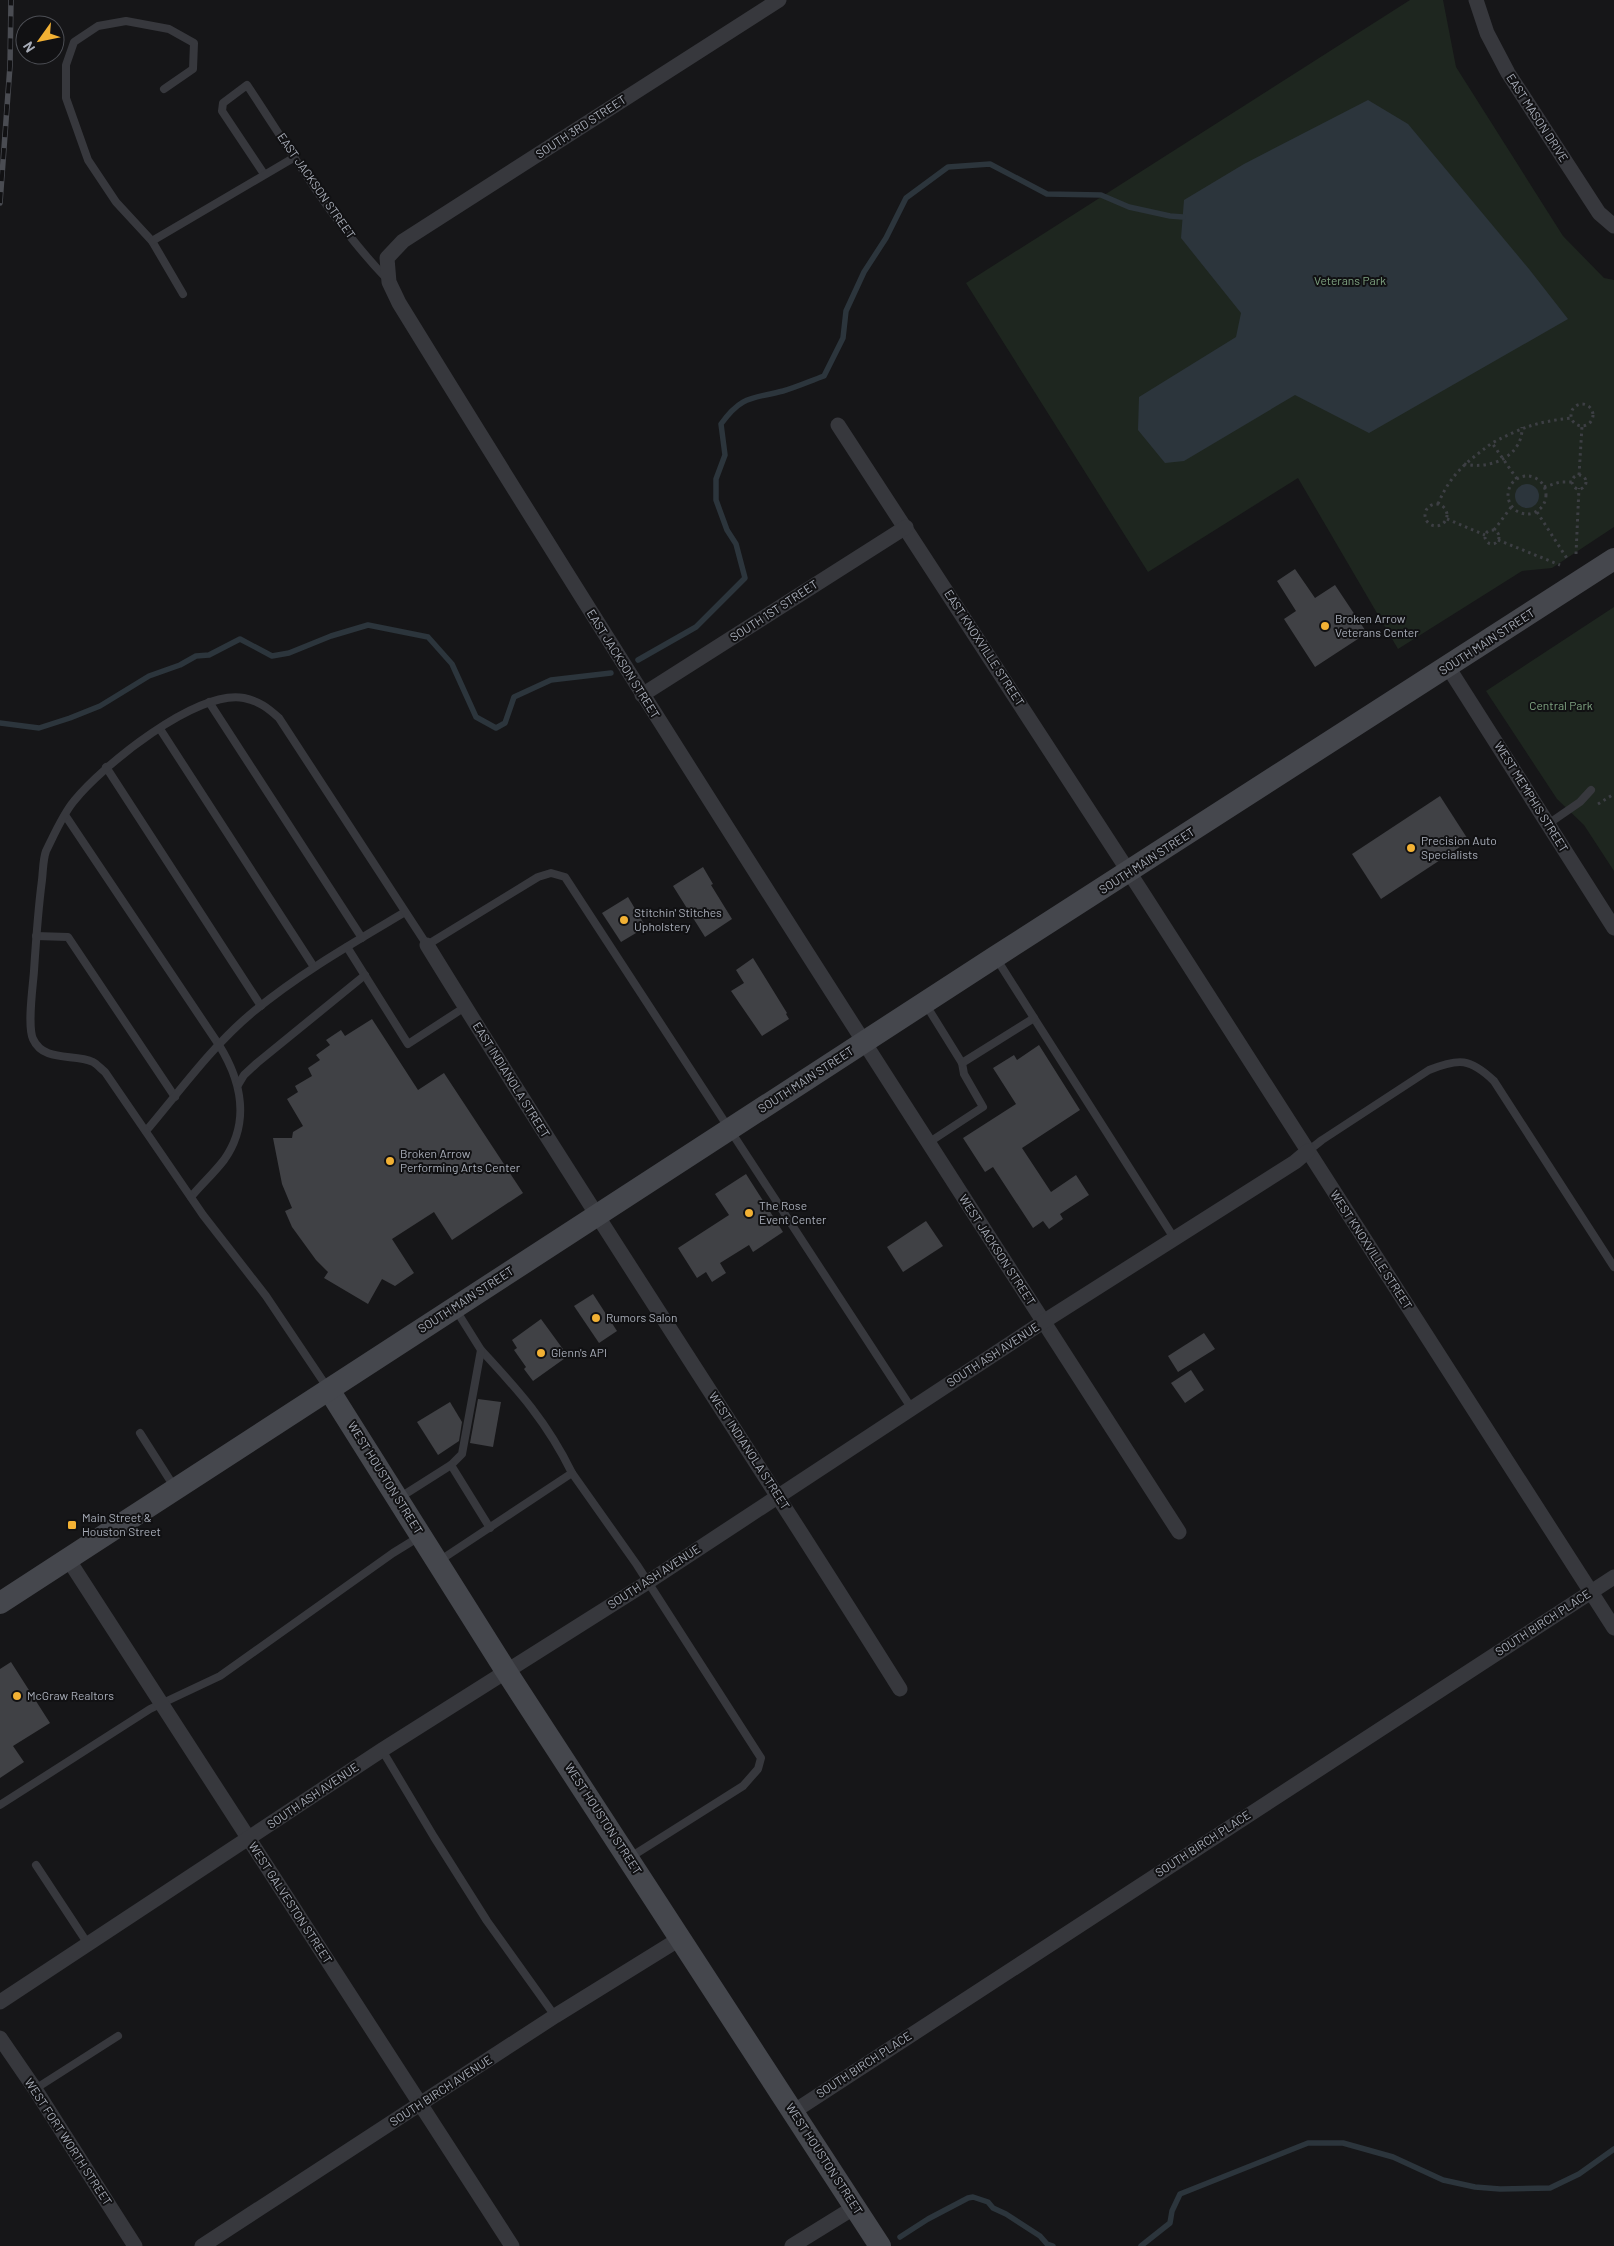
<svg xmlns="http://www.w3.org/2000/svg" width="1614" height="2246" viewBox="0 0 1614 2246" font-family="Barlow,sans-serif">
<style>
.green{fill:#1e261f}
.water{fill:#2c353c}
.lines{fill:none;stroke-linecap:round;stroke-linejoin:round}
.stream{stroke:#2c353c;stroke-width:5.5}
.building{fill:#404145}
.path{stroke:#3d3f44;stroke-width:3;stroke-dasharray:2.5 4;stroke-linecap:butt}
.lane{stroke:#37383d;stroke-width:8}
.street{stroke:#37383d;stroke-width:15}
.secondary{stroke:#45474d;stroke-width:22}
.rail-casing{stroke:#4a4c52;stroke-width:5.5}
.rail{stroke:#111113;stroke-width:4;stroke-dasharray:11;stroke-linecap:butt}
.poi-dot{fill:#f2b134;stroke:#111113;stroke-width:2}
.labels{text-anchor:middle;stroke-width:4;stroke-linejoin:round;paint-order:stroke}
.street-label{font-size:12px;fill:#a8adb8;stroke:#111113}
.park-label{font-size:12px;fill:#7fa381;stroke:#111113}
.poi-label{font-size:12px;fill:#a8adb8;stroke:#111113;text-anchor:start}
</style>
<rect width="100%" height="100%" fill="#161618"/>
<g class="green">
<path d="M 1410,0 L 1443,0 L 1456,67 L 1563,236 L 1604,278 L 1614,280 L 1614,527 L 1552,568 L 1522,571 L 1398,649 L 1298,478 L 1148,572 L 966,283 Z"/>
<path d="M 1614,607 L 1614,871 L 1584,825 L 1557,799 L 1486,691 Z"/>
</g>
<g class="water">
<path d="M 1368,100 L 1408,124 L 1529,269 L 1568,319 L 1369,433 L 1295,395 L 1184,461 L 1165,463 L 1138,430 L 1139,397 L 1236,337 L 1241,313 L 1181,238 L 1184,200 L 1244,164 Z"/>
<circle cx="1527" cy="496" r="12"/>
</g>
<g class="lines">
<g class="stream">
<path d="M 638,660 L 696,627 L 745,578 L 736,544 L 727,530 L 716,500 L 716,479 L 725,455 L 721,424 C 742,395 752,399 783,391 C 797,387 810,381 824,376 L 843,338 L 846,311 L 864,272 L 886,238 L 906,198 L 948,167 L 990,164 L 1047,194 L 1101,195 L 1129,207 L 1170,216 L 1183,217"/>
<path d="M 0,723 L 39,728 L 70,718 L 100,706 L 149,676 L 180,665 L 196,656 L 209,655 L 240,639 L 272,656 L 289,653 L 331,636 L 368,625 L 428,637 L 452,664 L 476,717 L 496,728 L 505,723 L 514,697 L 551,680 L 611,673"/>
<path d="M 900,2237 L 928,2219 L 968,2198 L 973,2197 L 988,2202 L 993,2208 L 1006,2214 L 1040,2236 L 1047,2244 L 1053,2246"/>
<path d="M 1141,2246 L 1170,2223 L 1172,2211 L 1180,2194 L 1308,2143 L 1343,2143 L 1393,2157 L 1443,2180 L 1475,2187 L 1500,2189 L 1550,2188 L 1579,2174 L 1614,2149"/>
</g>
</g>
<g class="building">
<path d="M 1295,569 L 1315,598 L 1335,585 L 1367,633 L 1315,667 L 1284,619 L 1296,611 L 1277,581 Z"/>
<path d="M 1440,796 L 1469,841 L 1381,899 L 1352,854 Z"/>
<path d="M 703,867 L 713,884 L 711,885 L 732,919 L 705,937 L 673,886 Z"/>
<path d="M 628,897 L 646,927 L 621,942 L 602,913 Z"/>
<path d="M 753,958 L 787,1013 L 786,1014 L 789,1019 L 762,1036 L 731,991 L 744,983 L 736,970 Z"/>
<path d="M 372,1019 L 418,1090 L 444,1073 L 523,1193 L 452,1240 L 434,1212 L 392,1239 L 414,1273 L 395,1286 L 382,1279 L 368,1304 L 324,1278 L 328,1272 L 316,1260 L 292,1227 L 285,1211 L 292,1208 L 282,1184 L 273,1138 L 292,1138 L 293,1132 L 303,1126 L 287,1099 L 298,1092 L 295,1086 L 312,1076 L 308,1068 L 320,1060 L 316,1055 L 330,1045 L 326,1040 L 341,1030 L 345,1036 Z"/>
<path d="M 1039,1045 L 1080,1110 L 1022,1148 L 1051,1192 L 1076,1175 L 1089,1195 L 1060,1214 L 1063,1219 L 1049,1229 L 1043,1221 L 1033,1228 L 993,1167 L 985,1172 L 963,1138 L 1016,1104 L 993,1068 L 1014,1055 L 1017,1060 Z"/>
<path d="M 746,1174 L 783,1232 L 753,1252 L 749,1245 L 720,1263 L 726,1273 L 712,1282 L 706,1272 L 697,1278 L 678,1248 L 729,1215 L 715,1194 Z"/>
<path d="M 926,1221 L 943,1246 L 903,1272 L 887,1247 Z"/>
<path d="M 593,1294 L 617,1331 L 599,1343 L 574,1306 Z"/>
<path d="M 541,1319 L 568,1356 L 533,1381 L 524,1369 L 526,1367 L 514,1350 L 517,1348 L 512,1340 Z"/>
<path d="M 1204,1333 L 1215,1349 L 1178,1372 L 1168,1356 Z"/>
<path d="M 1191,1370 L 1204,1390 L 1185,1403 L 1171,1383 Z"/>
<path d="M 478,1399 L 501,1402 L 493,1447 L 470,1443 Z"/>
<path d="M 450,1402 L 462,1422 L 459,1441 L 438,1455 L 417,1422 Z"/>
<path d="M 11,1662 L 50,1723 L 13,1746 L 24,1762 L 0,1778 L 0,1669 Z"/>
</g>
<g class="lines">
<g class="path">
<circle cx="1582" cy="415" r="11"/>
<path d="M 1464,464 C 1489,470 1523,457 1522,427"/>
<path d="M 1579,475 L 1582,426"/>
<circle cx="1579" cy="482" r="7"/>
<circle cx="1527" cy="495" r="19"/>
<path d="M 1517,479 L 1492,443 C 1523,427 1536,422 1571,418"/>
<path d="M 1544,487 L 1560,482 L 1572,482"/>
<circle cx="1436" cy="515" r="11"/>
<path d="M 1438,504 C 1451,473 1467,462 1492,443"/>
<path d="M 1537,512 L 1568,560"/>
<path d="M 1447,519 L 1485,535"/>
<circle cx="1492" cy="537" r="7"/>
<path d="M 1494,530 L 1512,506"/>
<path d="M 1498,540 L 1560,565"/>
<path d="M 1576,554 L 1579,488"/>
<path d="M 1598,804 L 1614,794"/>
</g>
<g class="lane">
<path d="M 164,89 L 193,69 L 194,43 L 169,29 L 126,21 L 98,26 L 74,42 L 66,65 L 66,98 L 88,160 L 116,202 L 152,241 L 183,294"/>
<path d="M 264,174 L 222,111 L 223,103 L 247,85 C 291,151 332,222 387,279"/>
<path d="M 152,241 L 295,157"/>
<path d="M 209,702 L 362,938"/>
<path d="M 160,729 L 314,967"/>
<path d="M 106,767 L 261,1006"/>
<path d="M 65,815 L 219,1045 C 242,1082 250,1123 224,1160 C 214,1173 201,1185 191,1197"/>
<path d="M 1548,824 L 1580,802 L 1591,790"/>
<path d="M 36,936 L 68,937 L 175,1097"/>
<path d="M 347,947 L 408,1044 L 465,1007"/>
<path d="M 926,1005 L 962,1063 L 964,1074 L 983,1107 L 928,1143"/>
<path d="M 1034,1018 L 1174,1238"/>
<path d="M 962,1063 L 1034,1018 L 996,958"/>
<path d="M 238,1085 L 244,1075 L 257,1063 L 365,975"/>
<path d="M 146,1131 C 180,1091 212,1046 253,1012 C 300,973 353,943 405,912"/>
<path d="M 1308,1151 L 1322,1140 L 1429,1070 C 1459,1058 1470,1058 1494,1081 L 1614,1267"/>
<path d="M 481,1350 C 519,1391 547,1422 572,1473"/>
<path d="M 327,1387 L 266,1296 L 203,1215 L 105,1072 C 101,1069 97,1064 93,1062 C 74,1053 44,1063 33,1039 C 27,1025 33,986 34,971 C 36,940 38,910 42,880 C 43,871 43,859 46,851 C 54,835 63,814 74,801 C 102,766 197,689 244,698 C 259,701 268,708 279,718 L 427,945 L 538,877 L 551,873 L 565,877 L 912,1409"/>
<path d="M 140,1433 L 175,1488"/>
<path d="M 451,1465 L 462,1454 L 481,1350 L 456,1310"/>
<path d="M 399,1498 L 451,1465 L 490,1528"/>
<path d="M 439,1561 L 572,1473 L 637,1565 L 761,1758 L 758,1769 L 743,1786 L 629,1858"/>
<path d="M 382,1750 L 434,1837 L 487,1921 L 555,2016"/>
<path d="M 0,1805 L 150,1709 L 220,1676 L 393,1553 L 419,1537"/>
<path d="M 36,1865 L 88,1944"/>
<path d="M 35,2089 L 118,2036"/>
</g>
<g class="street">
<path d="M 779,0 L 403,241 L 387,258 L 389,282 L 399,303 C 653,716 916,1124 1179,1532"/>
<path d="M 1476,0 L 1487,33 L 1508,73 L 1599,213 L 1614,226"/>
<path d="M 838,425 L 1140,889 L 1614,1628"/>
<path d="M 1448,667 L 1614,928"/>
<path d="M 642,695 L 906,527"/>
<path d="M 427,945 C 581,1196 744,1440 900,1689"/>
<path d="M 68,1559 L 512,2246"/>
<path d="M 0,2002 L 382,1750 L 648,1582 L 1043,1322 L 1295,1162 L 1308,1151"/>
<path d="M 0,2038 L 35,2089 L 135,2246"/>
<path d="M 793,2112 L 1614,1577"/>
<path d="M 202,2246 L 555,2016 L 681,1938"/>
<path d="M 792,2246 L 855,2207"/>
</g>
<g class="secondary">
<path d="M 329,1390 L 506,1671 L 880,2246"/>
<path d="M 0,1603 L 995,957 L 1614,559"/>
</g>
<g class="rail-casing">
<path id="rail" d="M 0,203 L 10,66 L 11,0"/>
</g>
<use href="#rail" class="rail"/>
</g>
<g class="poi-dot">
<circle cx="1325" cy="626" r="5"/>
<circle cx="1411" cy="848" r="5"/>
<circle cx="624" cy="920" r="5"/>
<circle cx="390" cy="1161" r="5"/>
<circle cx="749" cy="1213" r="5"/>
<circle cx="596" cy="1318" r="5"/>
<circle cx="541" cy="1353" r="5"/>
<rect x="67" y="1520" width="10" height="10" rx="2.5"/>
<circle cx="17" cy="1696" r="5"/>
</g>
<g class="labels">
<g class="street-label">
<text transform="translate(1537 118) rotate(57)" y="4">EAST MASON DRIVE</text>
<text transform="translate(581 127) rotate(-33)" y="4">SOUTH 3RD STREET</text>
<text transform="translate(316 186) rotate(55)" y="4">EAST JACKSON STREET</text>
<text transform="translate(774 611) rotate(-33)" y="4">SOUTH 1ST STREET</text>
<text transform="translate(1487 642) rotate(-33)" y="4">SOUTH MAIN STREET</text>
<text transform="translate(984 648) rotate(57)" y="4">EAST KNOXVILLE STREET</text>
<text transform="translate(623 664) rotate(58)" y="4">EAST JACKSON STREET</text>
<text transform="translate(1531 797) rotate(58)" y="4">WEST MEMPHIS STREET</text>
<text transform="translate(1147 861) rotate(-33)" y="4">SOUTH MAIN STREET</text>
<text transform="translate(511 1080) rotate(58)" y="4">EAST INDIANOLA STREET</text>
<text transform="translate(806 1080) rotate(-33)" y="4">SOUTH MAIN STREET</text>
<text transform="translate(997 1250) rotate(57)" y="4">WEST JACKSON STREET</text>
<text transform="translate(1371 1250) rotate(57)" y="4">WEST KNOXVILLE STREET</text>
<text transform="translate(466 1300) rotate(-33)" y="4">SOUTH MAIN STREET</text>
<text transform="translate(993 1355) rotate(-33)" y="4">SOUTH ASH AVENUE</text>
<text transform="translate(749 1451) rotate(57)" y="4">WEST INDIANOLA STREET</text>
<text transform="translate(385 1478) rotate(58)" y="4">WEST HOUSTON STREET</text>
<text transform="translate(654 1577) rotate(-33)" y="4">SOUTH ASH AVENUE</text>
<text transform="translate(1543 1623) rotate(-33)" y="4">SOUTH BIRCH PLACE</text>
<text transform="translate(313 1796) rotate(-34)" y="4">SOUTH ASH AVENUE</text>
<text transform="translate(603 1819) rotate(57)" y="4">WEST HOUSTON STREET</text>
<text transform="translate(1203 1844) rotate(-33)" y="4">SOUTH BIRCH PLACE</text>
<text transform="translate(290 1903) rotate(57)" y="4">WEST GALVESTON STREET</text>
<text transform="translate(864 2065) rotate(-33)" y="4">SOUTH BIRCH PLACE</text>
<text transform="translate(441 2091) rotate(-33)" y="4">SOUTH BIRCH AVENUE</text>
<text transform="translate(68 2142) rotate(57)" y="4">WEST FORT WORTH STREET</text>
<text transform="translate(824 2159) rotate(57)" y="4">WEST HOUSTON STREET</text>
</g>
<g class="park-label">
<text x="1350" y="285">Veterans Park</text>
<text x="1561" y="710">Central Park</text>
</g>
<g class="poi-label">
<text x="1335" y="623">Broken Arrow<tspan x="1335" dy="14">Veterans Center</tspan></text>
<text x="1421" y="845">Precision Auto<tspan x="1421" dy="14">Specialists</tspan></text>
<text x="634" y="917">Stitchin' Stitches<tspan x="634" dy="14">Upholstery</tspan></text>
<text x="400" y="1158">Broken Arrow<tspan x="400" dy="14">Performing Arts Center</tspan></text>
<text x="759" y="1210">The Rose<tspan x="759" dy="14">Event Center</tspan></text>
<text x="606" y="1322">Rumors Salon</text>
<text x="551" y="1357">Glenn's API</text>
<text x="82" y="1522">Main Street &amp;<tspan x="82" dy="14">Houston Street</tspan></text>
<text x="27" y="1700">McGraw Realtors</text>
</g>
</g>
<g transform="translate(40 40) rotate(237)"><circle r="24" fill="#111113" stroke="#4d4f55"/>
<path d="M0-4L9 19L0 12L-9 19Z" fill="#f2b134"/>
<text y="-8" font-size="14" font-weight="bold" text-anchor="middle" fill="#a8adb8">N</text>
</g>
</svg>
